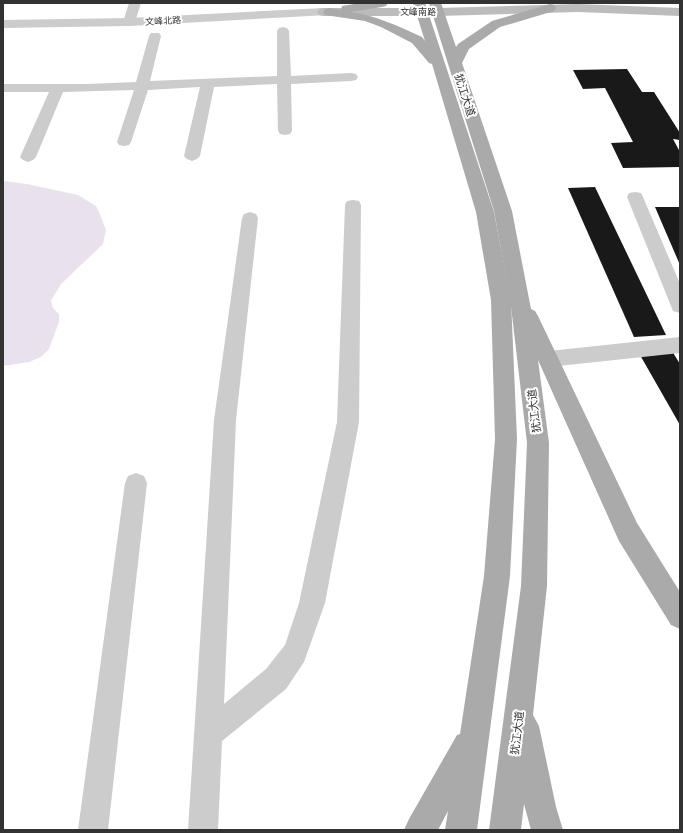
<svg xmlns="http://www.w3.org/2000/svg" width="683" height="833" viewBox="0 0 683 833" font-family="'Public Sans','Noto Sans SC',sans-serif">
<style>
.green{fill:#e9e2ed}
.building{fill:#191919}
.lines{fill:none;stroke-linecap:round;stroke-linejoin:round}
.minor{fill:#ccc;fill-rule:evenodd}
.tertiary{fill:#ccc;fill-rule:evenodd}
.secondary{fill:#bcbcbc;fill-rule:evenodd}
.primary{fill:#aaa;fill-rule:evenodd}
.labels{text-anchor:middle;stroke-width:4;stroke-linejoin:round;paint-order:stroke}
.far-street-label{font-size:9px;fill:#323232;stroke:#fff}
.street-label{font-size:11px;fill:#323232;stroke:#fff}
</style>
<rect width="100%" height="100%" fill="#fff"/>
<path class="green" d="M 3,181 L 27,184 L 78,195 L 96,206 L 99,212 L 106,230 L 103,244 L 61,284 L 51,301 L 53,308 L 59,314 L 59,322 L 49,349 L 41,357 L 29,362 L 3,366 Z"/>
<g class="building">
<path d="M 627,69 L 642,92 L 654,92 L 680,133 L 680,140 L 673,139 L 680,152 L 680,167 L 623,168 L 611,143 L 633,142 L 605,88 L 583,89 L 573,70 Z"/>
<path d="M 595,187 L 666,335 L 634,337 L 568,188 Z"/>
<path d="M 655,207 L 680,207 L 680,265 Z"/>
<path d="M 672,351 L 680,364 L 680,425 L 640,355 Z"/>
</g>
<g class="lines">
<g class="minor">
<path d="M 129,3 L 141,3 L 135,22 L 133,25 L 125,25 L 123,22 Z"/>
<path d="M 283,27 L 287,28 L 289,31 L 291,76 L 351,73 L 356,74 L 358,77 L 356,80 L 351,81 L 291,84 L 292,131 L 290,134 L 285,135 L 280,134 L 278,131 L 277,84 L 214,87 L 200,156 L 197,159 L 192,161 L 187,159 L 184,156 L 200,87 L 148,90 L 131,142 L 129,145 L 124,146 L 119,145 L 117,142 L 134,90 L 63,92 L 36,157 L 33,160 L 28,162 L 23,160 L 20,157 L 49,92 L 3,92 L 3,84 L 87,84 L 136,82 L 149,36 L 151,33 L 159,33 L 161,36 L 150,81 L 277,76 L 277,31 L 279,28 Z"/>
<path d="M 635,192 L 641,193 L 643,197 L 680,284 L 680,313 L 673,311 L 671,306 L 627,197 L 629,193 Z"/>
<path d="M 353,200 L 359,201 L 361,205 L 359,422 L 325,603 L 304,662 L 286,689 L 222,741 L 218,830 L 188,830 L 214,420 L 242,218 L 244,214 L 250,212 L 256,214 L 258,218 L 236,420 L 224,704 L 266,669 L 285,645 L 299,603 L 337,422 L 345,205 L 347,201 Z"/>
<path d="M 680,337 L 680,353 L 549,367 L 542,365 L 539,359 L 542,353 L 549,351 Z"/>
<path d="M 136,473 L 144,476 L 147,483 L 108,830 L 78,830 L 125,483 L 128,476 Z"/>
</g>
<path class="tertiary" d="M 323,8 L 327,9 L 329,12 L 327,15 L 129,26 L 3,28 L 3,20 L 129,18 Z"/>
<path class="secondary" d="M 578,4 L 680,8 L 680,16 L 578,12 L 438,16 L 323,16 L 319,15 L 317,12 L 319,9 L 323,8 L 438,8 Z"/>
<g class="primary">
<path d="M 360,3 L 388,3 L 386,6 L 382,7 L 351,12 C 377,16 398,26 422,37 L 425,41 L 413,3 L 425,3 L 494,212 L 511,300 L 517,439 L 510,576 L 477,830 L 445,830 L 448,811 L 438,830 L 404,830 L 409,819 L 457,735 L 460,734 L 484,576 L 495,439 L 491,300 L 476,212 L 432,64 L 429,63 L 412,43 L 381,27 L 365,21 L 325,15 L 323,12 L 325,9 L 329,8 L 341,10 L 342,6 Z"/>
<path d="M 429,3 L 441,3 L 456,47 L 458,44 L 492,21 L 550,4 L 554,5 L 556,8 L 554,11 L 500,27 L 469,49 L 462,63 L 512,211 L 531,309 L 535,311 L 538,316 L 637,523 L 680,592 L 680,629 L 671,625 L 619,541 L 538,360 L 549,443 L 547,586 L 533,715 L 539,726 L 556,807 L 563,830 L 531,830 L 524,804 L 521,830 L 489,830 L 521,586 L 527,443 L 510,298 L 494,211 Z"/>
</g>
</g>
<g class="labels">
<g class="far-street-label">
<text x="418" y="15">文峰南路</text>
<text transform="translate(163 21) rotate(-3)" y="3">文峰北路</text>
</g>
<g class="street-label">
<text transform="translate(465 95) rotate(72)" y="4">犹江大道</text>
<text transform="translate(534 411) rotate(-97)" y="4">犹江大道</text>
<text transform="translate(517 733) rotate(-83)" y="4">犹江大道</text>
</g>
</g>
<rect width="683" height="833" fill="none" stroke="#323232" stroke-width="8"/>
</svg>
